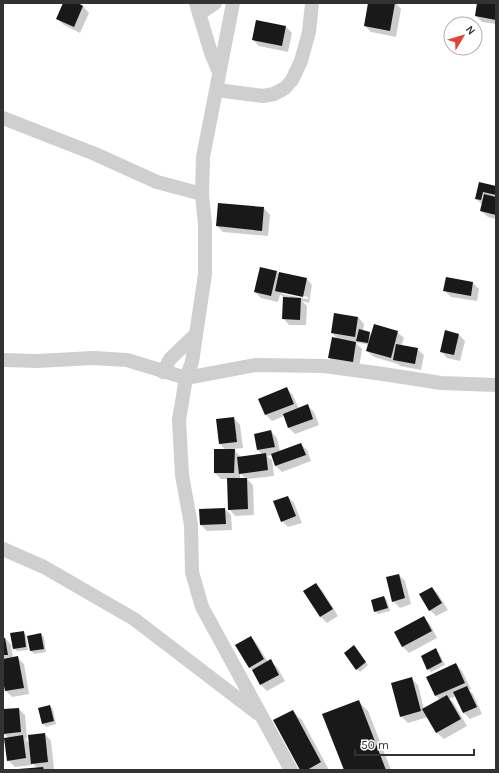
<svg xmlns="http://www.w3.org/2000/svg" width="499" height="773" viewBox="0 0 499 773" font-family="Karla,sans-serif">
<style>
.shadow{fill:#0003;fill-rule:evenodd}
.building{fill:#191919}
.lines{fill:none;stroke-linecap:round;stroke-linejoin:round}
.street{stroke:#cfcfcf;stroke-width:14}
</style>
<rect width="100%" height="100%" fill="#fff"/>
<g class="shadow">
<path d="M 64,3 L 75,3 L 83,6 L 89,13 L 80,33 L 64,25 L 57,19 Z"/>
<path d="M 369,3 L 396,3 L 401,9 L 396,37 L 371,32 L 365,26 Z"/>
<path d="M 478,3 L 496,3 L 496,24 L 482,22 L 476,16 Z"/>
<path d="M 286,27 L 292,33 L 288,52 L 259,46 L 253,40 Z"/>
<path d="M 480,183 L 496,187 L 496,219 L 488,217 L 481,211 L 483,205 L 476,199 Z"/>
<path d="M 264,208 L 270,215 L 268,236 L 223,232 L 217,226 Z"/>
<path d="M 261,268 L 277,272 L 279,274 L 306,278 L 312,285 L 309,303 L 302,301 L 307,306 L 306,325 L 289,325 L 283,318 L 284,298 L 280,294 L 278,302 L 261,298 L 255,292 ZM 282,292 L 308,297 L 308,299 L 282,294 Z"/>
<path d="M 473,283 L 479,289 L 477,301 L 451,297 L 444,290 Z"/>
<path d="M 358,317 L 364,324 L 363,331 L 369,333 L 372,335 L 397,332 L 404,338 L 401,346 L 417,349 L 424,355 L 421,370 L 400,366 L 398,364 L 374,357 L 367,351 L 369,345 L 355,342 L 362,349 L 359,368 L 335,364 L 329,358 L 339,340 L 332,333 Z"/>
<path d="M 459,335 L 465,341 L 460,361 L 447,358 L 441,351 Z"/>
<path d="M 286,388 L 293,395 L 299,409 L 307,405 L 314,412 L 319,425 L 295,434 L 289,428 L 284,416 L 272,421 L 266,415 L 259,400 Z"/>
<path d="M 234,418 L 240,425 L 243,448 L 233,449 L 241,457 L 262,454 L 258,450 L 271,431 L 277,438 L 280,452 L 301,444 L 307,450 L 311,461 L 282,472 L 276,466 L 272,455 L 267,456 L 272,460 L 274,476 L 247,479 L 253,485 L 254,515 L 235,516 L 229,509 L 228,479 L 221,479 L 215,473 L 226,450 L 220,444 ZM 240,473 L 246,479 L 240,479 Z"/>
<path d="M 288,497 L 294,503 L 302,523 L 288,527 L 282,521 Z"/>
<path d="M 225,509 L 231,515 L 232,530 L 207,531 L 201,525 L 200,510 Z"/>
<path d="M 399,575 L 405,581 L 411,604 L 400,608 L 393,601 Z"/>
<path d="M 316,584 L 322,590 L 338,616 L 327,623 L 321,617 L 305,591 Z"/>
<path d="M 432,588 L 438,594 L 448,610 L 436,616 L 430,610 Z"/>
<path d="M 384,597 L 387,600 L 390,611 L 378,614 L 375,611 Z"/>
<path d="M 424,618 L 430,624 L 437,638 L 409,653 L 402,646 Z"/>
<path d="M 23,632 L 26,635 L 28,650 L 17,651 L 11,646 L 13,658 L 17,657 L 24,664 L 29,694 L 12,697 L 6,691 L 3,675 L 3,636 L 13,647 Z"/>
<path d="M 41,634 L 44,637 L 46,652 L 34,654 L 31,651 L 28,636 Z"/>
<path d="M 251,637 L 257,644 L 268,662 L 270,661 L 277,667 L 285,681 L 267,691 L 261,685 L 253,671 L 249,667 Z"/>
<path d="M 357,650 L 368,665 L 360,672 L 357,669 Z"/>
<path d="M 436,650 L 439,653 L 445,665 L 431,672 L 428,669 Z"/>
<path d="M 456,664 L 462,671 L 471,689 L 469,690 L 473,694 L 482,714 L 470,719 L 464,713 L 456,696 L 449,699 L 453,702 L 467,726 L 444,739 L 437,733 L 428,717 L 408,723 L 401,716 L 411,678 L 418,685 L 424,709 L 440,700 L 436,696 Z"/>
<path d="M 358,701 L 368,711 L 391,770 L 345,770 Z"/>
<path d="M 50,706 L 53,709 L 56,724 L 46,727 L 43,724 Z"/>
<path d="M 19,709 L 25,715 L 27,738 L 25,739 L 30,744 L 45,734 L 51,741 L 54,769 L 59,769 L 61,770 L 17,770 L 37,768 L 31,762 L 32,765 L 15,767 L 8,760 L 9,738 L 4,734 L 3,710 Z"/>
<path d="M 292,711 L 302,720 L 329,770 L 301,770 Z"/>
</g>
<g class="building">
<path d="M 63,3 L 78,3 L 83,6 L 74,27 L 56,19 Z"/>
<path d="M 368,3 L 395,3 L 390,31 L 364,26 Z"/>
<path d="M 477,3 L 496,3 L 496,20 L 475,16 Z"/>
<path d="M 256,20 L 286,26 L 282,46 L 252,40 Z"/>
<path d="M 479,182 L 496,186 L 496,195 L 483,192 L 481,200 L 475,199 Z"/>
<path d="M 484,194 L 496,197 L 496,215 L 480,211 Z"/>
<path d="M 218,203 L 264,207 L 262,231 L 216,226 Z"/>
<path d="M 260,267 L 277,271 L 271,296 L 254,292 Z"/>
<path d="M 279,272 L 307,278 L 303,297 L 275,291 Z"/>
<path d="M 446,277 L 473,282 L 471,296 L 443,291 Z"/>
<path d="M 283,297 L 301,298 L 300,320 L 282,319 Z"/>
<path d="M 334,313 L 358,317 L 355,337 L 331,333 Z"/>
<path d="M 374,324 L 398,331 L 391,358 L 366,351 Z"/>
<path d="M 359,329 L 370,332 L 368,343 L 356,341 Z"/>
<path d="M 445,330 L 459,334 L 454,355 L 440,352 Z"/>
<path d="M 332,337 L 356,342 L 353,362 L 328,358 Z"/>
<path d="M 396,344 L 418,348 L 415,364 L 393,360 Z"/>
<path d="M 287,387 L 294,404 L 265,415 L 258,399 Z"/>
<path d="M 308,404 L 313,419 L 288,428 L 283,414 Z"/>
<path d="M 234,417 L 237,442 L 219,444 L 216,419 Z"/>
<path d="M 271,430 L 275,447 L 257,450 L 254,434 Z"/>
<path d="M 301,443 L 306,455 L 275,466 L 271,454 Z"/>
<path d="M 214,449 L 235,449 L 234,473 L 214,473 Z"/>
<path d="M 266,453 L 268,470 L 239,474 L 237,457 Z"/>
<path d="M 227,478 L 247,478 L 248,509 L 228,510 Z"/>
<path d="M 288,496 L 296,516 L 281,522 L 273,501 Z"/>
<path d="M 225,508 L 226,524 L 200,525 L 199,509 Z"/>
<path d="M 399,574 L 405,598 L 392,602 L 386,577 Z"/>
<path d="M 316,583 L 333,609 L 320,617 L 303,591 Z"/>
<path d="M 432,587 L 442,603 L 429,611 L 419,594 Z"/>
<path d="M 384,596 L 388,608 L 374,612 L 371,600 Z"/>
<path d="M 424,616 L 432,631 L 402,647 L 394,632 Z"/>
<path d="M 24,631 L 26,647 L 13,649 L 10,633 Z"/>
<path d="M 41,633 L 44,649 L 30,651 L 27,636 Z"/>
<path d="M 251,636 L 264,659 L 249,668 L 235,645 Z"/>
<path d="M 3,638 L 5,638 L 8,655 L 3,655 Z"/>
<path d="M 354,645 L 366,662 L 356,670 L 344,653 Z"/>
<path d="M 436,648 L 442,662 L 427,670 L 421,656 Z"/>
<path d="M 18,656 L 24,688 L 5,691 L 3,681 L 3,659 Z"/>
<path d="M 271,659 L 279,675 L 260,685 L 252,670 Z"/>
<path d="M 456,663 L 465,683 L 435,696 L 426,677 Z"/>
<path d="M 412,677 L 421,711 L 400,717 L 391,683 Z"/>
<path d="M 467,686 L 477,707 L 463,713 L 453,692 Z"/>
<path d="M 447,695 L 461,719 L 436,733 L 422,709 Z"/>
<path d="M 359,700 L 386,770 L 344,770 L 322,714 Z"/>
<path d="M 50,705 L 54,721 L 42,724 L 38,708 Z"/>
<path d="M 19,708 L 21,732 L 3,734 L 3,709 Z"/>
<path d="M 293,710 L 321,762 L 307,770 L 300,770 L 273,720 Z"/>
<path d="M 45,733 L 48,762 L 31,764 L 28,735 Z"/>
<path d="M 23,735 L 26,758 L 7,761 L 4,738 Z"/>
<path d="M 43,767 L 44,770 L 18,770 L 18,769 Z"/>
</g>
<g class="lines">
<g class="street">
<path d="M 196,3 L 211,53 L 219,72"/>
<path d="M 233,3 L 203,157 L 202,194 L 205,225 L 205,274 L 192,362 L 186,378 L 179,420 L 182,475 L 191,525 L 192,572 L 202,607 L 291,770"/>
<path d="M 199,14 L 215,3"/>
<path d="M 217,90 L 263,96 L 274,94 L 285,88 L 292,80 L 301,61 L 309,32 L 312,3"/>
<path d="M 3,118 L 95,154 L 157,182 L 202,194"/>
<path d="M 3,360 L 37,361 L 93,358 L 127,360 L 186,378 L 256,365 L 324,366 L 383,374 L 441,383 L 496,385"/>
<path d="M 163,372 L 170,359 L 196,334"/>
<path d="M 3,549 L 44,567 L 134,619 L 257,713"/>
</g>
</g>
<rect width="499" height="773" fill="none" stroke="#323232" stroke-width="8"/>
<g transform="translate(463 36) rotate(52)"><circle r="19" fill="#ffffff" stroke="#adadad"/>
<path d="M0-3L7 15L0 10L-7 15Z" fill="#e64137"/>
<text y="-6" font-size="11" font-weight="bold" text-anchor="middle" fill="#323232">N</text>
</g>
<path d="M355 749v6h119v-6" fill="none" stroke="#323232" stroke-width="2"/>
<text x="361" y="749" font-size="12" fill="#323232" stroke="#ffffff" stroke-width="3" paint-order="stroke">50 m</text>
</svg>
